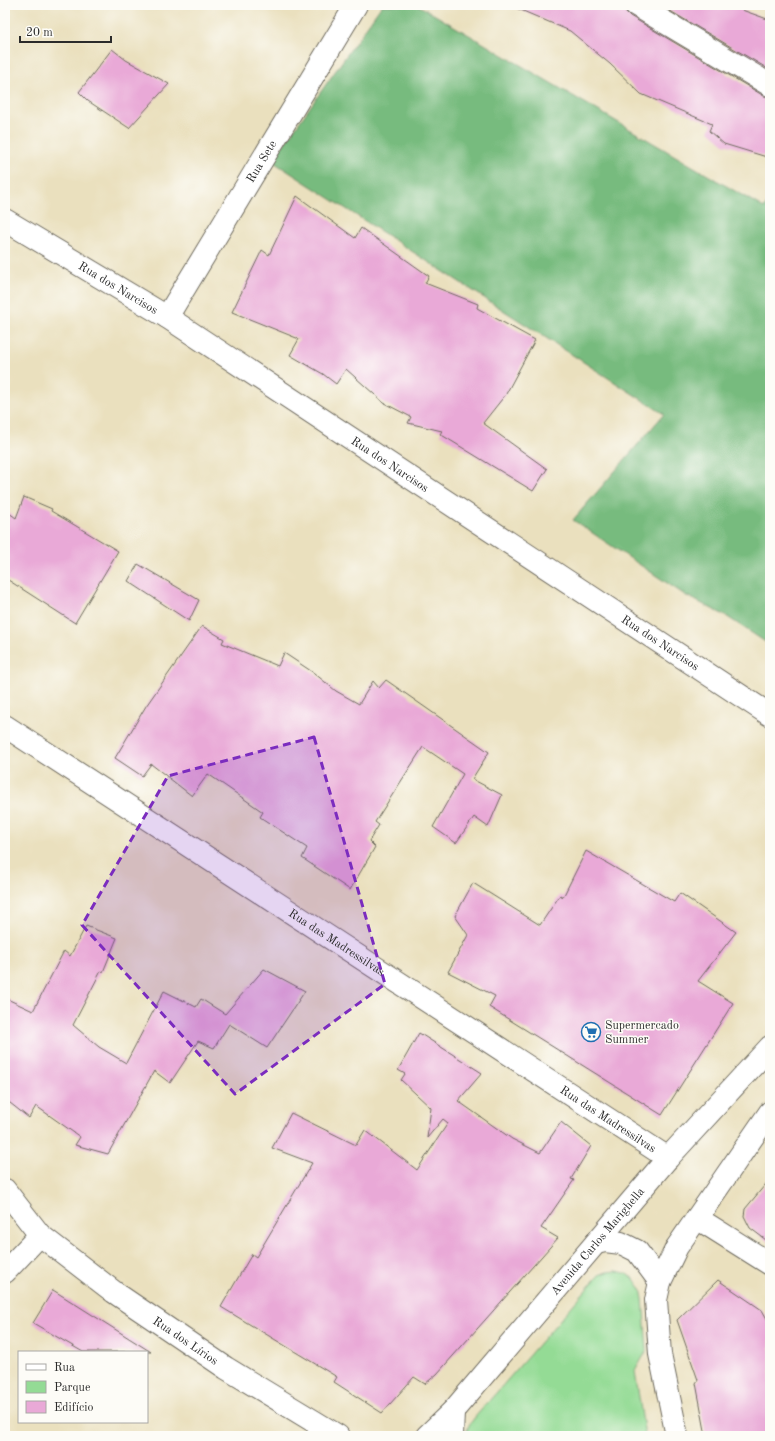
<svg xmlns="http://www.w3.org/2000/svg" width="775" height="1441" viewBox="0 0 775 1441" font-family="'Old Standard TT',serif">
<style>
.green{fill:#94db95;stroke:#608360}
.forest{fill:#77bb7e;stroke:#517354}
.building{fill:#e9a9d7}
.lines{fill:none;stroke-linecap:round;stroke-linejoin:round}
.minor-casing{stroke:#6e6a5e;stroke-width:24}
.tertiary-casing{stroke:#6e6a5e;stroke-width:24}
.primary-casing{stroke:#6e6a5e;stroke-width:24}
.minor{stroke:#fff;stroke-width:22}
.tertiary{stroke:#fff;stroke-width:22}
.primary{stroke:#fff;stroke-width:22}
.marked{fill:#7b2cbf;fill-opacity:0.2;stroke:#7b2cbf;stroke-width:3;stroke-dasharray:8 5;stroke-linejoin:round}
.labels{text-anchor:middle;stroke-width:3;stroke-linejoin:round;paint-order:stroke}
.street-label{font-size:12px;fill:#2b2b2b;stroke:#fdfcf7}
.poi-label{font-size:12px;fill:#2b2b2b;stroke:#fdfcf7;text-anchor:start}
</style>
<rect width="100%" height="100%" fill="#fdfcf7"/>
<filter id="ink" filterUnits="userSpaceOnUse"><feTurbulence type="fractalNoise" baseFrequency=".025" numOctaves="2"/><feDisplacementMap in="SourceGraphic" scale="8" xChannelSelector="R" yChannelSelector="G"/><feConvolveMatrix kernelMatrix="1 2 1 2 8 2 1 2 1" color-interpolation-filters="sRGB"/></filter>
<filter id="wash" filterUnits="userSpaceOnUse"><feTurbulence type="fractalNoise" baseFrequency=".012" numOctaves="4" result="noise"/><feDisplacementMap in="SourceGraphic" scale="16" xChannelSelector="R" yChannelSelector="G"/><feGaussianBlur stdDeviation="0.9" result="paint"/><feColorMatrix in="noise" values="0 0 0 0 0 0 0 0 0 0 0 0 0 0 0 0 0 1.4 0 .05"/><feComposite in="paint" operator="in"/></filter>
<g filter="url(#wash)">
<rect width="100%" height="100%" fill="#eae0be"/>
<path class="green" d="M 617,1271 L 625,1273 L 634,1279 L 641,1289 L 643,1299 L 647,1350 L 635,1371 L 645,1436 L 465,1436 L 469,1425 L 476,1416 L 599,1275 L 607,1272 Z"/>
<path class="forest" d="M 382,5 L 418,5 L 764,208 L 770,200 L 770,645 L 726,616 L 685,595 L 573,520 L 664,414 L 272,161 Z"/>
<g id="blocks">
<g class="building">
<path d="M 509,5 L 624,5 L 625,11 L 630,16 L 764,96 L 770,97 L 770,158 L 724,144 L 709,131 L 712,124 L 641,94 L 610,64 L 570,31 Z"/>
<path d="M 660,5 L 745,5 L 742,10 L 770,20 L 770,70 Z"/>
<path d="M 112,49 L 126,60 L 169,84 L 129,128 L 88,101 L 79,92 Z"/>
<path d="M 297,196 L 355,238 L 361,228 L 429,276 L 425,283 L 478,304 L 477,308 L 535,340 L 506,394 L 483,423 L 547,469 L 533,491 L 440,434 L 442,431 L 408,423 L 411,417 L 384,403 L 346,369 L 336,384 L 323,374 L 290,355 L 299,339 L 232,312 L 262,250 L 269,255 Z"/>
<path d="M 24,497 L 52,509 L 51,511 L 118,551 L 75,623 L 5,578 L 5,510 L 16,518 Z"/>
<path d="M 138,564 L 199,600 L 189,621 L 128,581 Z"/>
<path d="M 202,626 L 224,639 L 222,643 L 278,666 L 284,653 L 314,673 L 336,691 L 359,704 L 373,681 L 379,688 L 386,680 L 489,752 L 472,779 L 502,795 L 488,827 L 474,817 L 456,843 L 433,827 L 463,774 L 423,747 L 375,822 L 379,825 L 369,841 L 375,847 L 350,890 L 302,858 L 307,848 L 260,817 L 263,812 L 208,774 L 192,796 L 151,764 L 142,776 L 115,758 L 146,706 Z"/>
<path d="M 586,851 L 674,902 L 680,893 L 736,932 L 698,981 L 733,1003 L 662,1115 L 489,1007 L 495,996 L 448,972 L 468,935 L 455,916 L 473,883 L 540,925 L 560,895 L 563,897 Z"/>
<path d="M 86,926 L 117,938 L 103,972 L 101,971 L 73,1025 L 99,1047 L 126,1063 L 164,991 L 196,1007 L 201,999 L 225,1014 L 264,969 L 305,991 L 267,1048 L 229,1024 L 214,1048 L 198,1041 L 170,1083 L 154,1071 L 108,1154 L 75,1145 L 80,1137 L 36,1106 L 29,1118 L 5,1099 L 5,998 L 33,1011 L 64,951 L 70,956 Z"/>
<path d="M 419,1033 L 482,1073 L 458,1101 L 512,1139 L 540,1153 L 561,1122 L 591,1146 L 571,1179 L 574,1180 L 541,1228 L 558,1238 L 437,1374 L 425,1384 L 414,1377 L 382,1413 L 334,1382 L 337,1377 L 221,1307 L 252,1254 L 256,1257 L 312,1163 L 272,1148 L 291,1113 L 356,1145 L 365,1130 L 417,1170 L 448,1123 L 443,1119 L 427,1138 L 431,1108 L 401,1080 L 405,1074 L 398,1070 Z"/>
<path d="M 770,1179 L 770,1243 L 750,1228 L 744,1216 L 745,1209 Z"/>
<path d="M 718,1280 L 762,1310 L 770,1324 L 770,1436 L 706,1436 L 696,1383 L 698,1380 L 677,1320 Z"/>
<path d="M 53,1290 L 151,1352 L 83,1352 L 33,1323 Z"/>
</g>
</g>
</g>
<g filter="url(#ink)">
<use href="#blocks" fill-opacity="0" stroke="#6e6a5e" stroke-width="1"/>
<g class="lines">
<g class="minor-casing">
<g id="minor">
<path d="M 636,5 L 770,85"/>
<path id="s1" d="M 167,317 L 356,5"/>
<path id="s2" d="M 5,726 L 668,1158"/>
<path d="M 5,1190 L 40,1235 L 5,1272"/>
<path d="M 697,1218 L 770,1264"/>
<path id="s3" d="M 40,1235 L 114,1292 L 226,1368 L 338,1436"/>
</g>
</g>
<g class="tertiary-casing">
<g id="tertiary">
<path id="s4" d="M 5,220 L 167,317 L 770,715"/>
</g>
</g>
<g class="primary-casing">
<g id="primary">
<path d="M 596,1243 L 605,1241 L 621,1243 L 637,1251 L 660,1282"/>
<path id="s5" d="M 427,1436 L 453,1411 L 668,1158 L 770,1047"/>
<path d="M 452,1436 L 453,1411"/>
<path d="M 677,1436 L 660,1354 L 656,1300 L 660,1282 L 677,1247 L 770,1112"/>
</g>
</g>
<use href="#minor" class="minor"/>
<use href="#tertiary" class="tertiary"/>
<use href="#primary" class="primary"/>
</g>
</g>
<path class="marked" d="M 314,737 L 385,984 L 235,1094 L 82,925 L 168,776 Z"/>
<defs>
<g id="supermarket-ring" transform="scale(1)"><circle r="9.5" fill="#fdfcf7" stroke="#1f6fb2" stroke-width="1.5"/><path d="M-6-5.5h2.5l.6 2H6L4.5 2H-2.5L-4.4-4H-6ZM-1.5 3.2a1.3 1.3 0 1 0 .1 0ZM3 3.2a1.3 1.3 0 1 0 .1 0Z" fill="#1f6fb2"/></g>
</defs>
<g fill-rule="evenodd">
<use href="#supermarket-ring" x="591" y="1032"/>
</g>
<g class="labels">
<g class="street-label">
<text dy="4" stroke="none"><textPath href="#s1" startOffset="182">Rua Sete</textPath></text>
<text dy="4" stroke="none"><textPath href="#s4" startOffset="132">Rua dos Narcisos</textPath></text>
<text dy="4" stroke="none"><textPath href="#s4" startOffset="456">Rua dos Narcisos</textPath></text>
<text dy="4" stroke="none"><textPath href="#s4" startOffset="780">Rua dos Narcisos</textPath></text>
<text dy="4" stroke="none"><textPath href="#s2" startOffset="396">Rua das Madressilvas</textPath></text>
<text dy="4" stroke="none"><textPath href="#s2" startOffset="720">Rua das Madressilvas</textPath></text>
<text dy="4" stroke="none"><textPath href="#s5" startOffset="259">Avenida Carlos Marighella</textPath></text>
<text dy="4" stroke="none"><textPath href="#s3" startOffset="180">Rua dos Lírios</textPath></text>
</g>
<g class="poi-label">
<text x="605" y="1029">Supermercado<tspan x="605" dy="14">Summer</tspan></text>
</g>
</g>
<rect width="775" height="1441" fill="none" stroke="#fdfcf7" stroke-width="20"/>
<rect x="18" y="1351" width="130" height="72" fill="#fdfcf7" stroke="#a9a8a5"/>
<rect x="26" y="1364" width="20" height="6" fill="#ffffff" stroke="#a9a8a5"/>
<text x="54" y="1371" font-size="12" fill="#2b2b2b">Rua</text>
<rect x="26" y="1381" width="20" height="12" fill="#94db95" stroke="#a9a8a5"/>
<text x="54" y="1391" font-size="12" fill="#2b2b2b">Parque</text>
<rect x="26" y="1401" width="20" height="12" fill="#e9a9d7" stroke="#a9a8a5"/>
<text x="54" y="1411" font-size="12" fill="#2b2b2b">Edifício</text>
<path d="M20 36v6h91v-6" fill="none" stroke="#2b2b2b" stroke-width="2"/>
<text x="26" y="36" font-size="12" fill="#2b2b2b" stroke="#fdfcf7" stroke-width="3" paint-order="stroke">20 m</text>
</svg>
